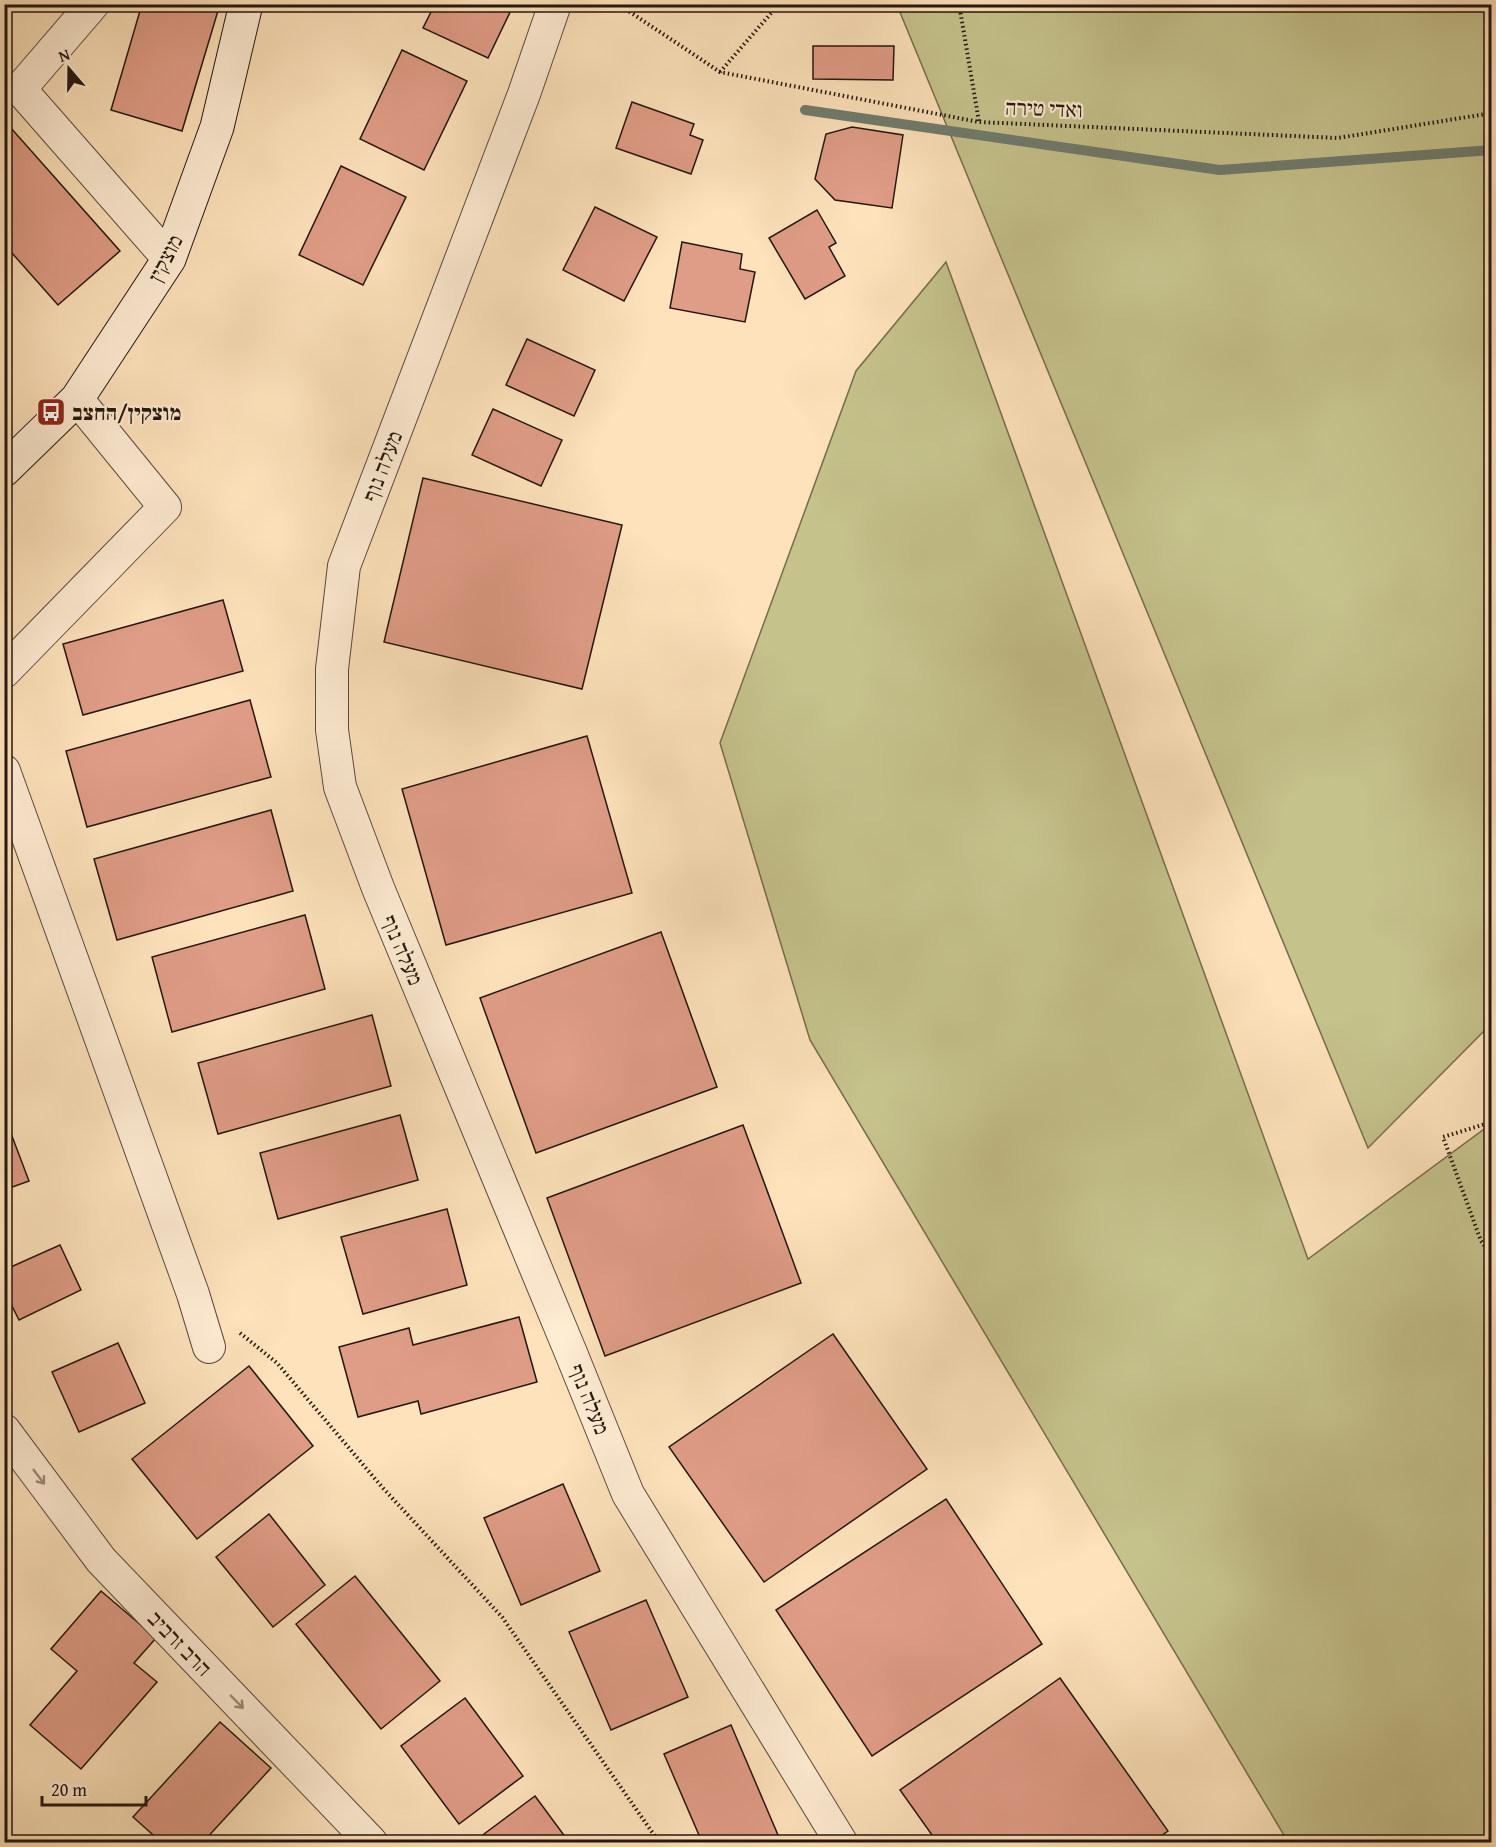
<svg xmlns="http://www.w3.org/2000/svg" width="1496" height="1847" viewBox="0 0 1496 1847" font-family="'Gentium Book Plus','Frank Ruhl Libre',serif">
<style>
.green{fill:#c5c28c;stroke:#756c4e;stroke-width:1.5}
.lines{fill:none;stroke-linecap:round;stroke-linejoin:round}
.stream{stroke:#6f7b6d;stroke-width:10}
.building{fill:#df9c86;stroke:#25160f;stroke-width:1.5}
.street-casing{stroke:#5b493a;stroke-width:34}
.secondary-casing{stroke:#25160f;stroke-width:35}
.path{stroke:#25160f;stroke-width:4;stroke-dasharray:1.5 3;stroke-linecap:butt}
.street{stroke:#feecd3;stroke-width:32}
.secondary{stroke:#feecd3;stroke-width:33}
.oneway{stroke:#9c8c7b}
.labels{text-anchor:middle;stroke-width:4.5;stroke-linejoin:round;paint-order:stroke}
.street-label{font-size:22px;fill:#25160f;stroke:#feecd3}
.poi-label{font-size:22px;font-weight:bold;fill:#25160f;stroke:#feecd3;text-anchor:start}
</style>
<rect width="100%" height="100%" fill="#fde2bb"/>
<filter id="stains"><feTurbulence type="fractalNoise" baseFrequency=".00333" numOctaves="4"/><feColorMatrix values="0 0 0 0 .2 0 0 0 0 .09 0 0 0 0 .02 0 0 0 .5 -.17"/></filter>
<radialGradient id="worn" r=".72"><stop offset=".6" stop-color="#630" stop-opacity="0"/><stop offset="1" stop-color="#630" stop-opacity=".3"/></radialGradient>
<g class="green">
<path d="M 897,5 L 1491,5 L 1491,1024 L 1368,1148 Z"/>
<path d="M 946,262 L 1308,1259 L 1491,1124 L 1491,1842 L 1288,1842 L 810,1040 L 720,743 L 856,371 Z"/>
</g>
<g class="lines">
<path class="stream" d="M 805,110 L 1220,170 L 1492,150"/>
</g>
<g class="building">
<path d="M 142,4 L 220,4 L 182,131 L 111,110 Z"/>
<path d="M 435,4 L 514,4 L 488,58 L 423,28 Z"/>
<path d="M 813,46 L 894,46 L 893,80 L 813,79 Z"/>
<path d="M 402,50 L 467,81 L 424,170 L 360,139 Z"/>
<path d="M 632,102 L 694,124 L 690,135 L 703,140 L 691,174 L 616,148 Z"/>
<path d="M 10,127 L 120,251 L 58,305 L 4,244 L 4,132 Z"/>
<path d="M 852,127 L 903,135 L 892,208 L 835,200 L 815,179 L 826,134 Z"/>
<path d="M 341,166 L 406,197 L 363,285 L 299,255 Z"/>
<path d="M 595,207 L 657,237 L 624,301 L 563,270 Z"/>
<path d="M 817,210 L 836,243 L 829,247 L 845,276 L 805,299 L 769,238 Z"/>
<path d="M 682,242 L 742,254 L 740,269 L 755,272 L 745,322 L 670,308 Z"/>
<path d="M 527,339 L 595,370 L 574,416 L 506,385 Z"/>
<path d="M 493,409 L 562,440 L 541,486 L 472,455 Z"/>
<path d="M 423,478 L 622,525 L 582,689 L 384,642 Z"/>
<path d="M 223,600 L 243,671 L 83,715 L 63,644 Z"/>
<path d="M 250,700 L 271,777 L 87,827 L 66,751 Z"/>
<path d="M 587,736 L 632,893 L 446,945 L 402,789 Z"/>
<path d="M 271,810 L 293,891 L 117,940 L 94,859 Z"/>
<path d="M 305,915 L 325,989 L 172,1032 L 152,957 Z"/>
<path d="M 661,932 L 717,1087 L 536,1153 L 480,998 Z"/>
<path d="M 372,1015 L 391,1086 L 218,1134 L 198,1063 Z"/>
<path d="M 4,1115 L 29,1181 L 4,1190 Z"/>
<path d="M 400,1115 L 418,1180 L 278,1219 L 260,1153 Z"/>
<path d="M 743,1125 L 801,1283 L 605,1356 L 547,1198 Z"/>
<path d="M 447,1209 L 467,1285 L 363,1314 L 341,1237 Z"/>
<path d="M 60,1245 L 81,1290 L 19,1320 L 4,1290 L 4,1270 Z"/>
<path d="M 519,1317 L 537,1382 L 421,1414 L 418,1401 L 358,1417 L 339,1347 L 409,1328 L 413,1345 Z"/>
<path d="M 833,1334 L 927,1469 L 764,1582 L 669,1447 Z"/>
<path d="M 118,1343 L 145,1403 L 79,1432 L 52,1372 Z"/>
<path d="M 249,1366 L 313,1446 L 197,1539 L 132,1459 Z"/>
<path d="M 563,1484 L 600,1571 L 521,1605 L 484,1518 Z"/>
<path d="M 946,1499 L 1042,1644 L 872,1756 L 776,1610 Z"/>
<path d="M 269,1514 L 325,1585 L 273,1627 L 216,1557 Z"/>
<path d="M 355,1576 L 440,1681 L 381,1729 L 296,1624 Z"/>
<path d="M 101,1591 L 156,1638 L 134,1663 L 157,1682 L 81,1769 L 30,1725 L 77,1671 L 51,1649 Z"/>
<path d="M 646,1600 L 688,1697 L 611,1730 L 569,1632 Z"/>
<path d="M 1060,1678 L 1168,1831 L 1152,1842 L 937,1842 L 900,1790 Z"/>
<path d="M 465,1698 L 523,1776 L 459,1824 L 401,1746 Z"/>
<path d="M 220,1722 L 271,1768 L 203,1842 L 161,1842 L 133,1817 Z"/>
<path d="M 731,1725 L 781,1842 L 702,1842 L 664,1754 Z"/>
<path d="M 535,1796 L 569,1842 L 485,1842 L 480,1837 Z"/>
</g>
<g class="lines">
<g class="street-casing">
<g id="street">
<path d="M 93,4 L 20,89 L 169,259"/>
<path d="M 555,4 L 524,94 L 344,566 L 332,669 L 332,730 L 340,787 L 378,888 L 571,1353 L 628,1494 L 841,1842"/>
<path d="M 4,672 L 165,507 L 77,399"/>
<path d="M 4,771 L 193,1294 L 209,1347"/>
<path d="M 4,1430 L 101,1560 L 371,1842"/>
</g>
</g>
<g class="secondary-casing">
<path id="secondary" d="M 4,470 L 77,399 L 169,259 L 217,127 L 246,4"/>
</g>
<g class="path">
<path d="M 618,4 L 720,72 L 979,122 L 1338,138 L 1492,113"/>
<path d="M 959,4 L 979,122"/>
<path d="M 720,72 L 779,4"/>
<path d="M 1492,1122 L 1443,1137 L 1481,1241 L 1492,1256"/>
<path d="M 240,1333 L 277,1363 L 382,1487 L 502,1617 L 659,1842"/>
</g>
<use href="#street" class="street"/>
<use href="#secondary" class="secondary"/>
</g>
<defs><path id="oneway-shaft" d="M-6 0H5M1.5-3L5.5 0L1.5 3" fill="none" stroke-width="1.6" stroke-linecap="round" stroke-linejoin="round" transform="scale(1.5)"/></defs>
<g class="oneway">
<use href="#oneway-shaft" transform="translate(39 1477) rotate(53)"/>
<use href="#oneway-shaft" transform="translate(237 1702) rotate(46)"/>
</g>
<defs>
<g id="bus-square" transform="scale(1.5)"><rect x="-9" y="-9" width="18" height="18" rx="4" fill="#8f2418" stroke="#feecd3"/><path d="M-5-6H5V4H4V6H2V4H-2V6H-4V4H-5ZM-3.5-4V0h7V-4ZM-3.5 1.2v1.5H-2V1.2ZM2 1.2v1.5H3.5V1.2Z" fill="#fff"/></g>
</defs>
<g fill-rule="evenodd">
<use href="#bus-square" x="51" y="412"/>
</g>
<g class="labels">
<g class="street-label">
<text transform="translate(1044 108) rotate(2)" y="8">ואדי טירה</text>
<text transform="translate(165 258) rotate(-63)" y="8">מוצקין</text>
<text transform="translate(382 466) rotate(-69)" y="8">מעלה נוף</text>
<text transform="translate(403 950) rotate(67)" y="8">מעלה נוף</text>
<text transform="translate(590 1399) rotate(68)" y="8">מעלה נוף</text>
<text transform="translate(180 1643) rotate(46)" y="8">הרב זרביב</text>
</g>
<g class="poi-label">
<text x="72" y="420">מוצקין/החצב</text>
</g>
</g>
<rect width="1496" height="1847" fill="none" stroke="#fde2bb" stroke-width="24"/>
<rect x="6" y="6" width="1484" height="1835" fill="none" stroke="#25160f" stroke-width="3"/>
<rect x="12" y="12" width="1472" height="1823" fill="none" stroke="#25160f" stroke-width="1.5"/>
<g transform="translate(69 69) rotate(340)" stroke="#feecd3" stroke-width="4.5" paint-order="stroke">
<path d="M0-4.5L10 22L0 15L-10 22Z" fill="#25160f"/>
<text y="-9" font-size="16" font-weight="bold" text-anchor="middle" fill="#25160f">N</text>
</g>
<path d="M42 1796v9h104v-9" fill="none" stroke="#25160f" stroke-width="3"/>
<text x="51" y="1796" font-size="18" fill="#25160f" stroke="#feecd3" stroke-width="4.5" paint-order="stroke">20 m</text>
<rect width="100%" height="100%" filter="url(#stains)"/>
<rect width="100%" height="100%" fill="url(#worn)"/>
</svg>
